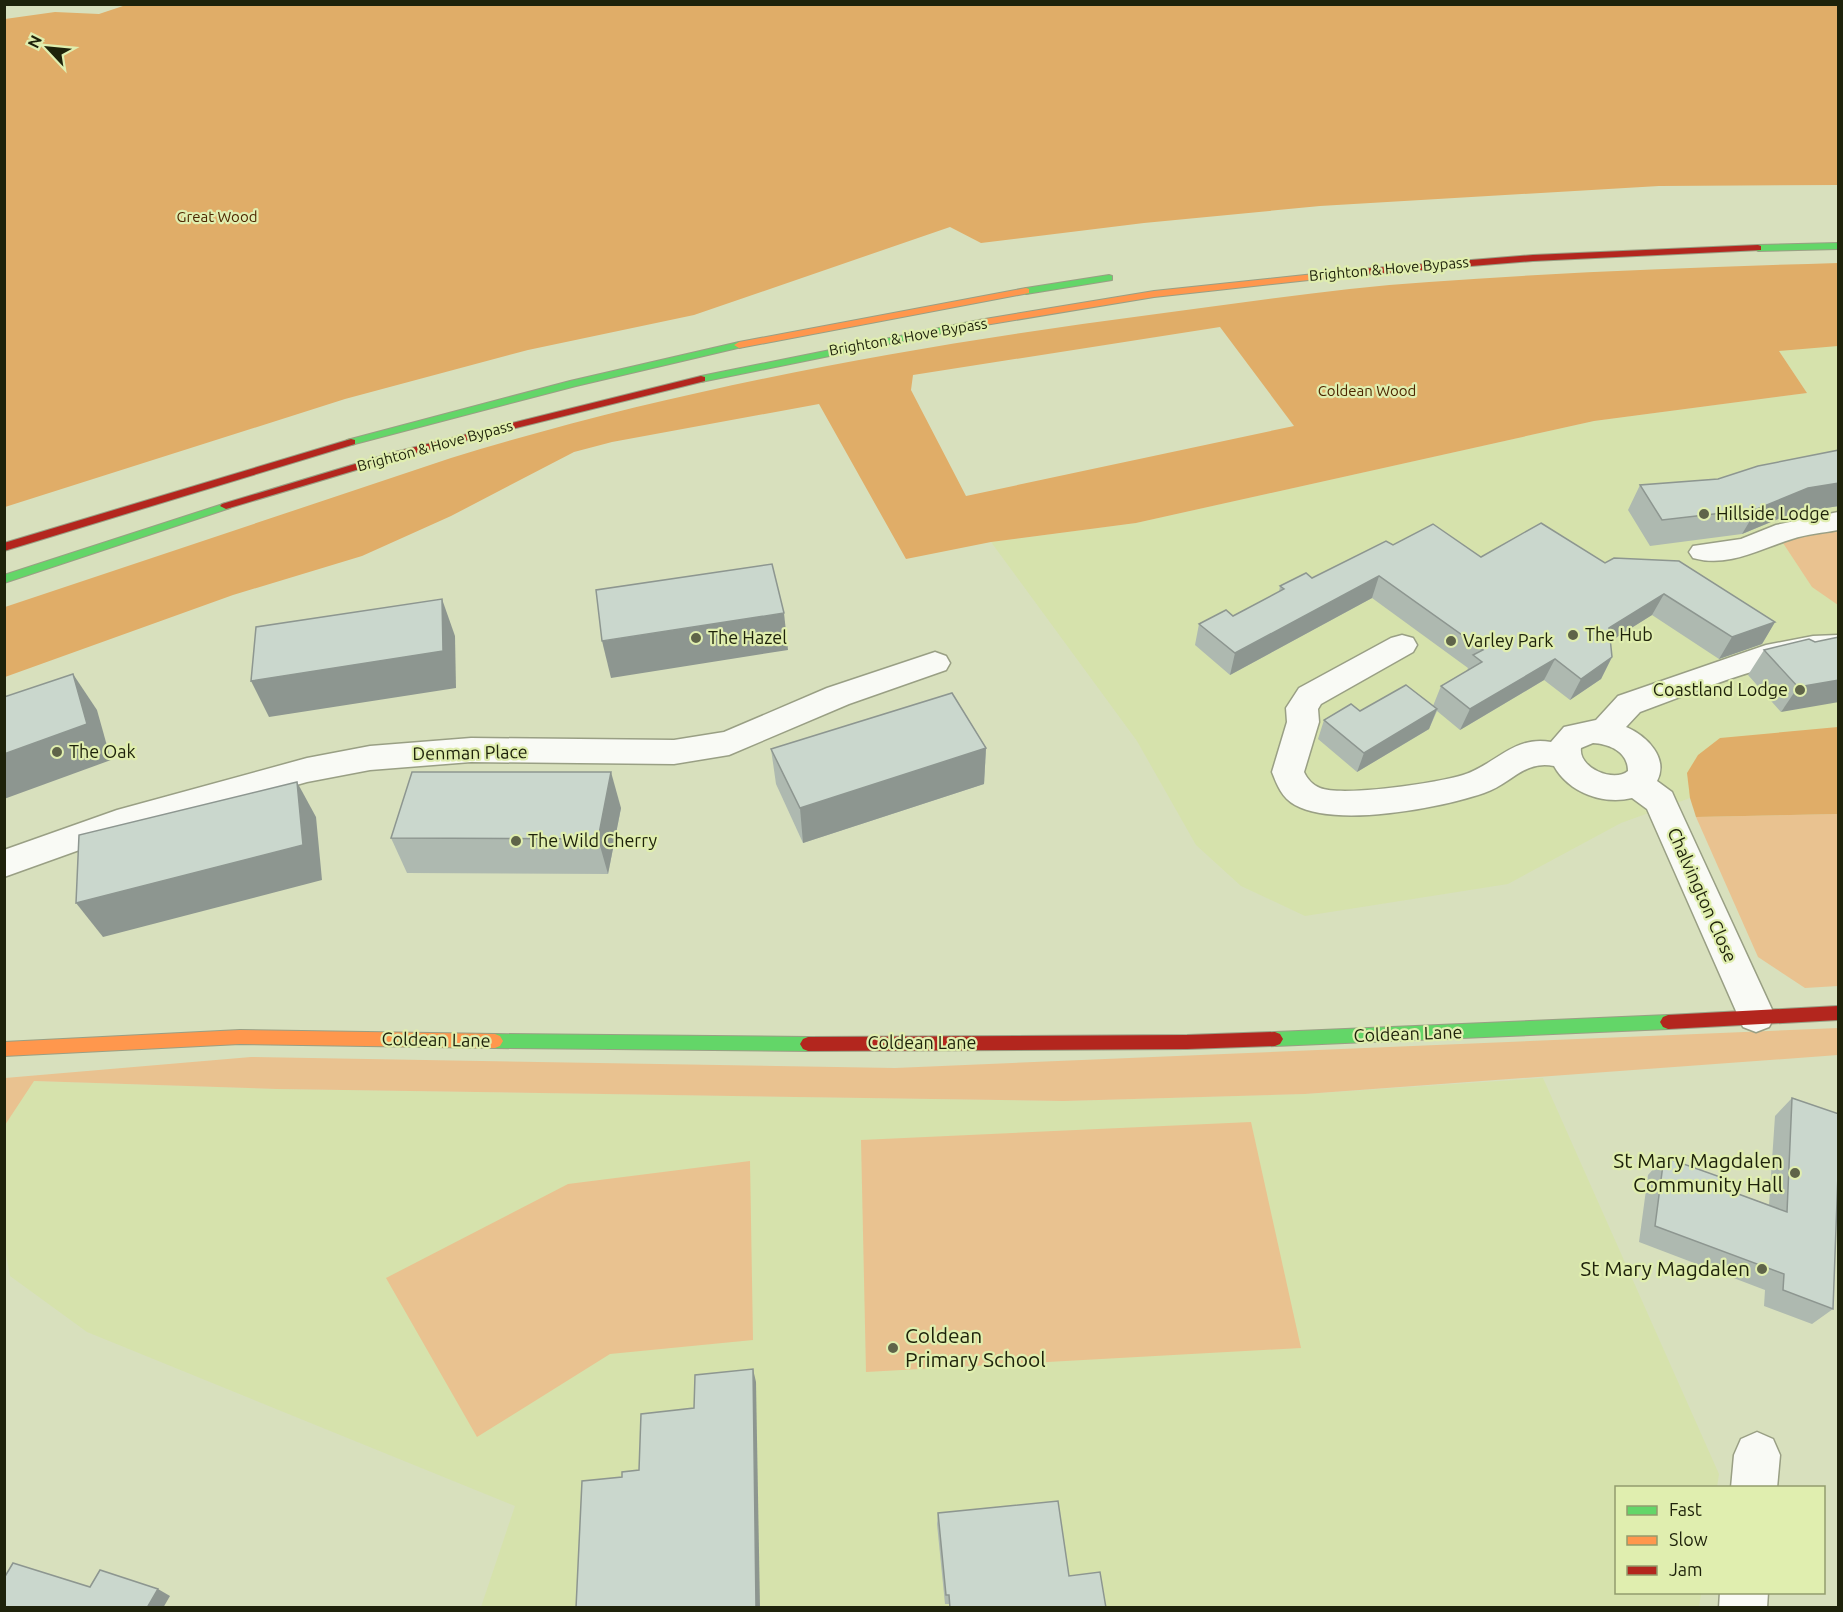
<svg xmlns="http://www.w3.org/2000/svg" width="1843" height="1612" viewBox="0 0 1843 1612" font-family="Ubuntu,sans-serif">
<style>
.built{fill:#d6e2ac}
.green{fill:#e9c290}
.forest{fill:#e0ad68;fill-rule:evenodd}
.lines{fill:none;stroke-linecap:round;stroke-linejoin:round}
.street-casing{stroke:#999f84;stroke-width:3}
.fast-casing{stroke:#999f84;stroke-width:2}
.slow-casing{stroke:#999f84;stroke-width:2}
.jam-casing{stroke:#999f84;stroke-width:2}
.street{fill:#f9faf5;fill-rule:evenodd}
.fast{fill:#63d668;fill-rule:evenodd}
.slow{fill:#ff974d;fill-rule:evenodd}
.jam{fill:#b3261e;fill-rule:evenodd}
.wall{fill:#aeb9b0}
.shaded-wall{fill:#8d9690}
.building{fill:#cad7cd;stroke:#8d9690;stroke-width:1.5}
.poi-dot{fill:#5f6449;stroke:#e0eeaf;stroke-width:2}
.labels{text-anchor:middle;stroke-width:4.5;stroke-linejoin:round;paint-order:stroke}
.far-park-label{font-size:15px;fill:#4d2600;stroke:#e0eeaf}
.far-street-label{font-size:15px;fill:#1e220a;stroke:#e0eeaf}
.poi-label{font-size:18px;fill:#1e220a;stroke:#e0eeaf;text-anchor:start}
.street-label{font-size:18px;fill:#1e220a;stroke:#e0eeaf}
.near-poi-label{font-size:21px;fill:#1e220a;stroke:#e0eeaf;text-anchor:end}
</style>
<rect width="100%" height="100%" fill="#d8e0bd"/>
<g class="built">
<path d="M 1838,336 L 1838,784 L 1690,798 L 1621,823 L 1508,884 L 1305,916 L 1241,886 L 1196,845 L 1137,741 L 991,542 L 1136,523 L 1594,421 L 1807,393 L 1779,351 Z"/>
<path d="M 1543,1078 L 1719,1474 L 1717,1487 L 1616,1488 L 1616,1592 L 1701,1593 L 1699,1607 L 481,1607 L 515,1506 L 87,1332 L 10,1276 L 4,1244 L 4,1125 L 33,1081 L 277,1089 L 1064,1101 L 1305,1094 Z"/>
</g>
<g class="green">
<path d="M 1838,530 L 1838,605 L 1812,587 L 1783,543 L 1806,535 Z"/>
<path d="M 1838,814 L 1838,986 L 1805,988 L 1758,957 L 1696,817 Z"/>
<path d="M 1838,1028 L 1838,1055 L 1305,1094 L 1064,1101 L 277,1089 L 34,1081 L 5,1125 L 5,1078 L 251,1057 L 895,1068 Z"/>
<path d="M 1251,1122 L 1301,1348 L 866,1372 L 861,1140 Z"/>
<path d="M 750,1161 L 753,1340 L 610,1354 L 477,1437 L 386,1278 L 568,1184 Z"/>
</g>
<g class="forest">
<path d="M 126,5 L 1838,5 L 1838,185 L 1659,186 L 1320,206 L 1144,223 L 981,243 L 950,227 L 694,315 L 528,350 L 345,399 L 5,507 L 5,19 L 55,12 L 99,14 Z"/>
<path d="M 1838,263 L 1838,346 L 1779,351 L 1807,393 L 1594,421 L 1136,523 L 991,542 L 906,559 L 819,404 L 612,442 L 574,452 L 451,516 L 362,556 L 233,595 L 5,677 L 5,607 L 451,458 C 679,388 913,346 1149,315 C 1242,303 1336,288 1429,282 C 1566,272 1702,267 1838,263 ZM 1220,327 L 1294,426 L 966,496 L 911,390 L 913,375 Z"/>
<path d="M 1838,727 L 1838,814 L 1696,817 L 1690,798 L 1687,773 L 1698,755 L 1720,738 Z"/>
</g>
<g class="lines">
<g class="street-casing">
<g id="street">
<path d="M 1838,512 L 1838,530 C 1823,533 1807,534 1792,539 C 1760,549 1729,568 1693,558 L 1689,552 L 1693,546 L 1741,539 L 1776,525 Z"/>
<path d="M 1402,635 L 1413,638 L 1417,645 L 1413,652 L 1321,704 L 1318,709 L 1319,722 L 1304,772 C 1307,779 1313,785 1320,788 C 1342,797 1437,783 1463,775 C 1495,765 1514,735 1551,742 L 1564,727 L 1596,720 L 1618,696 L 1766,645 L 1813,636 L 1838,635 L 1838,655 C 1769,660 1705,688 1640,712 L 1626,727 C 1647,736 1669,758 1657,781 L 1672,792 L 1676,801 L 1775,1016 L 1769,1027 L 1756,1032 L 1743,1027 L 1647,809 L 1632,798 C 1604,805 1569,793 1554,766 C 1523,760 1512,784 1484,793 C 1441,808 1336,828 1295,805 C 1282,798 1277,785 1272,772 L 1287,722 L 1286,708 L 1299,688 L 1391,638 ZM 1593,743 C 1610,744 1628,752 1628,771 C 1614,783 1578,768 1581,748 Z"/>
<path d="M 935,652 L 946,656 L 950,663 L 946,670 L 849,704 L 729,755 L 674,764 L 471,762 L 370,770 L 307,782 L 124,834 L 4,877 L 4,850 L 117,810 L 307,758 L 370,746 L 471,738 L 674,740 L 724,732 L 827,688 Z"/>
<path d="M 1757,1432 L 1773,1439 L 1780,1455 L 1777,1488 L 1731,1488 L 1734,1455 L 1741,1439 Z"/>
<path d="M 1720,1592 L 1768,1592 L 1767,1608 L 1719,1608 Z"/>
</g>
</g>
<g class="fast-casing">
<g id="fast">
<path d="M 1838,243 L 1838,249 L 1758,251 L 1753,248 L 1758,245 Z"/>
<path d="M 1109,275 L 1112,276 L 1112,280 L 1026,294 L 1021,291 L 1026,288 Z"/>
<path d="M 979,320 L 982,321 L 982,325 L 701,382 L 696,379 L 701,376 Z"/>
<path d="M 739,342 L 744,345 L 742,347 L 576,386 L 351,445 L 346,442 L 347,440 L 570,381 Z"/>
<path d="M 226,503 L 230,504 L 230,508 L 4,583 L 4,575 Z"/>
<path d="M 1668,1015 L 1673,1017 L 1676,1022 L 1673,1027 L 1668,1029 L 1275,1046 L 1270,1044 L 1267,1039 L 1270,1034 L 1275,1032 Z"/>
<path d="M 495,1034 L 808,1037 L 813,1039 L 816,1044 L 813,1049 L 808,1051 L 495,1048 L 490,1046 L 487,1041 L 490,1036 Z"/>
</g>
</g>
<g class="slow-casing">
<g id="slow">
<path d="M 1361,269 L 1366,272 L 1364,274 L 1154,297 L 979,326 L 974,323 L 979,320 L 1154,291 Z"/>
<path d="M 1026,288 L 1029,289 L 1029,293 L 739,348 L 734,345 L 739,342 Z"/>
<path d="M 240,1030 L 495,1034 L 500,1036 L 503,1041 L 500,1046 L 495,1048 L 240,1044 L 4,1056 L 4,1042 Z"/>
</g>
</g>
<g class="jam-casing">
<g id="jam">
<path d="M 1758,245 L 1761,246 L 1761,250 L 1533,261 L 1361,275 L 1356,272 L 1361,269 L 1533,255 Z"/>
<path d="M 701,376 L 705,377 L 705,381 L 403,456 L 226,509 L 220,506 L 222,504 L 395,452 Z"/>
<path d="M 351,439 L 355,440 L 355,444 L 4,551 L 4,543 Z"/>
<path d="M 1838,1006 L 1838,1020 L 1668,1029 L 1663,1027 L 1660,1022 L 1663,1017 L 1668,1015 Z"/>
<path d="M 1275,1032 L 1280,1034 L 1283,1039 L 1280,1044 L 1275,1046 L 1187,1049 L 808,1051 L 803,1049 L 800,1044 L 803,1039 L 808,1037 L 1187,1035 Z"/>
</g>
</g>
<use href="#street" class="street"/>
<use href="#fast" class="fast"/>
<use href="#slow" class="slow"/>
<use href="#jam" class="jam"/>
</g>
<g class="wall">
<path d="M 1839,450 L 1839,506 L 1793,513 L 1742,534 L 1650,546 L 1628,510 L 1640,485 L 1718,479 Z"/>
<path d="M 1393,545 L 1481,557 L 1605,563 L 1775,622 L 1762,644 L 1719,659 L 1652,615 L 1610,641 L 1612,657 L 1601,679 L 1570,700 L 1544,680 L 1460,730 L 1437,711 L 1429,729 L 1357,772 L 1318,739 L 1324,720 L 1360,711 L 1433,706 L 1441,686 L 1467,671 L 1468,668 L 1372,598 L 1230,675 L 1195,645 L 1199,624 L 1233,616 L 1279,592 L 1280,586 L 1312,578 Z"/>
<path d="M 1839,637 L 1781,712 L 1748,675 L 1764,650 L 1815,642 Z"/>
<path d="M 986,748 L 984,784 L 803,843 L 776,784 L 771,749 Z"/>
<path d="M 621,808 L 608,874 L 407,873 L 391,838 Z"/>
<path d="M 1792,1098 L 1833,1309 L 1812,1324 L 1764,1306 L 1765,1290 L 1639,1242 L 1648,1175 L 1664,1157 L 1722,1188 L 1769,1205 L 1775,1116 Z"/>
<path d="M 938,1513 L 1069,1576 L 1106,1608 L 949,1608 L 949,1604 L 945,1604 L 937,1524 Z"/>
</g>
<g class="shaded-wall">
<path d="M 1839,483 L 1839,506 L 1793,513 L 1742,534 L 1757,509 L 1808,488 Z"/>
<path d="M 1379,576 L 1372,598 L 1230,675 L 1235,653 Z"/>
<path d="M 1664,594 L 1652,615 L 1598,649 L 1609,628 Z"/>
<path d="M 442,599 L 455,636 L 456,688 L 269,717 L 251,681 Z"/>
<path d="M 784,613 L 788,650 L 611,678 L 602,641 Z"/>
<path d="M 1775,622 L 1762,644 L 1719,659 L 1732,637 Z"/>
<path d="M 1612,657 L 1601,679 L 1570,700 L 1581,679 Z"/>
<path d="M 1555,659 L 1544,680 L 1460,730 L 1470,709 Z"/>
<path d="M 73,674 L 97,710 L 111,760 L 4,799 L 4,754 Z"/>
<path d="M 1839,680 L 1839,702 L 1781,712 L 1798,687 Z"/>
<path d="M 1437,709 L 1429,729 L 1357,772 L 1364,753 Z"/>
<path d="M 986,748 L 984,784 L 803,843 L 800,808 Z"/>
<path d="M 611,772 L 621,808 L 608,874 L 598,839 Z"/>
<path d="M 297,782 L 316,817 L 322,880 L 103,937 L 76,903 Z"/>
<path d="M 753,1369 L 756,1382 L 760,1608 L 756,1608 Z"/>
<path d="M 158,1589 L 170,1596 L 163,1608 L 147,1608 Z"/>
</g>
<g class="building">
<path d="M 1839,450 L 1839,483 L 1808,488 L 1757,509 L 1662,520 L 1640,485 L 1718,479 L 1758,466 Z"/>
<path d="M 1541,523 L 1605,563 L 1614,558 L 1679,561 L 1775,622 L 1732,637 L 1664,594 L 1609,628 L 1612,657 L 1581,679 L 1555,659 L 1470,709 L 1441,686 L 1482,662 L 1473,655 L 1483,650 L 1379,576 L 1235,653 L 1199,624 L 1226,610 L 1233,616 L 1284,589 L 1280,586 L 1306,573 L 1312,578 L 1386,541 L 1393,545 L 1433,524 L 1481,557 Z"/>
<path d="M 772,564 L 784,613 L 602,641 L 596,590 Z"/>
<path d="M 442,599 L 443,651 L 251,681 L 256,627 Z"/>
<path d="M 1839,637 L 1839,680 L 1798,687 L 1764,650 L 1809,639 L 1815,642 Z"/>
<path d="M 73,674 L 87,724 L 4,754 L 4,697 Z"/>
<path d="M 1406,685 L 1437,709 L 1364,753 L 1324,720 L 1351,704 L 1360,711 Z"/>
<path d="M 952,693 L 986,748 L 800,808 L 771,749 Z"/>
<path d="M 412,772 L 611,772 L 598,839 L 391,838 Z"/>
<path d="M 297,782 L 303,845 L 76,903 L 79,835 Z"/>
<path d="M 1792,1098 L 1839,1114 L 1839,1147 L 1833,1309 L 1783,1290 L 1784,1274 L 1655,1226 L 1664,1157 L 1723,1178 L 1722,1188 L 1787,1212 Z"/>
<path d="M 753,1369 L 756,1608 L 576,1608 L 582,1481 L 622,1477 L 622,1472 L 639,1470 L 641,1414 L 694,1408 L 695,1375 Z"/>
<path d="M 1058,1501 L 1069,1576 L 1100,1572 L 1106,1608 L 950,1608 L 949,1595 L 946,1595 L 938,1513 Z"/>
<path d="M 13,1563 L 90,1587 L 100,1570 L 158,1589 L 147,1608 L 4,1608 L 4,1578 Z"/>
</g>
<g class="poi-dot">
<circle cx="1704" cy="514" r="6"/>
<circle cx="1573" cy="635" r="6"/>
<circle cx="696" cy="638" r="6"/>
<circle cx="1451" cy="641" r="6"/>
<circle cx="1800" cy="690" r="6"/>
<circle cx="57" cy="752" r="6"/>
<circle cx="516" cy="841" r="6"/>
<circle cx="1795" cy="1173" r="6"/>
<circle cx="1762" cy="1269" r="6"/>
<circle cx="893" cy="1348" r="6"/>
</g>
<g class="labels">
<g class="far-park-label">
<text x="217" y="222">Great Wood</text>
<text x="1367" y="396">Coldean Wood</text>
</g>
<g class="far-street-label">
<text transform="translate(1389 269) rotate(-5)" y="5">Brighton &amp; Hove Bypass</text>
<text transform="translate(908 337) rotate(-10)" y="5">Brighton &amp; Hove Bypass</text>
<text transform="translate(435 446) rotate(-15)" y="5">Brighton &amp; Hove Bypass</text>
</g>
<g class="poi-label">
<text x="1716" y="520">Hillside Lodge</text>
<text x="1585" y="641">The Hub</text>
<text x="708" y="644">The Hazel</text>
<text x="1463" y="647">Varley Park</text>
<text x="1788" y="696" text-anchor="end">Coastland Lodge</text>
<text x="69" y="758">The Oak</text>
<text x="528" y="847">The Wild Cherry</text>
</g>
<g class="street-label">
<text transform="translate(470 753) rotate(-1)" y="6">Denman Place</text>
<text transform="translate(1702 895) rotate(66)" y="6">Chalvington Close</text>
<text transform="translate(1408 1034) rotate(-2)" y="6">Coldean Lane</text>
<text transform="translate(436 1040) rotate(1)" y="6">Coldean Lane</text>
<text x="922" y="1049">Coldean Lane</text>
</g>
<g class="near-poi-label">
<text x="1783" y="1168">St Mary Magdalen<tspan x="1783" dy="24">Community Hall</tspan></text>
<text x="1750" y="1276">St Mary Magdalen</text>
<text x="905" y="1343" text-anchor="start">Coldean<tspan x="905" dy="24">Primary School</tspan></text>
</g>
</g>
<rect width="1843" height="1612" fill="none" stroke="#1e220a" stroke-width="12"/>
<rect x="1615" y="1486" width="210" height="108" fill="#e0eeaf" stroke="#929c6d" stroke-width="1.5"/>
<rect x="1627" y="1506" width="30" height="9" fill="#63d668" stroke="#929c6d" stroke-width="1.5"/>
<text x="1669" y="1516" font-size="18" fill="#1e220a">Fast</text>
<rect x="1627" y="1536" width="30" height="9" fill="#ff974d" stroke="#929c6d" stroke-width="1.5"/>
<text x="1669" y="1546" font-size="18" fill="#1e220a">Slow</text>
<rect x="1627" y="1566" width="30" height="9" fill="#b3261e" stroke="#929c6d" stroke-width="1.5"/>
<text x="1669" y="1576" font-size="18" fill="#1e220a">Jam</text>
<g transform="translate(48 48) rotate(296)" stroke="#e0eeaf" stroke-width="4.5" paint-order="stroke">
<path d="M0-4.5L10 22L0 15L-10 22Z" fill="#1e220a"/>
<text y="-9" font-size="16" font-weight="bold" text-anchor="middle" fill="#1e220a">N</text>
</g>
</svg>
